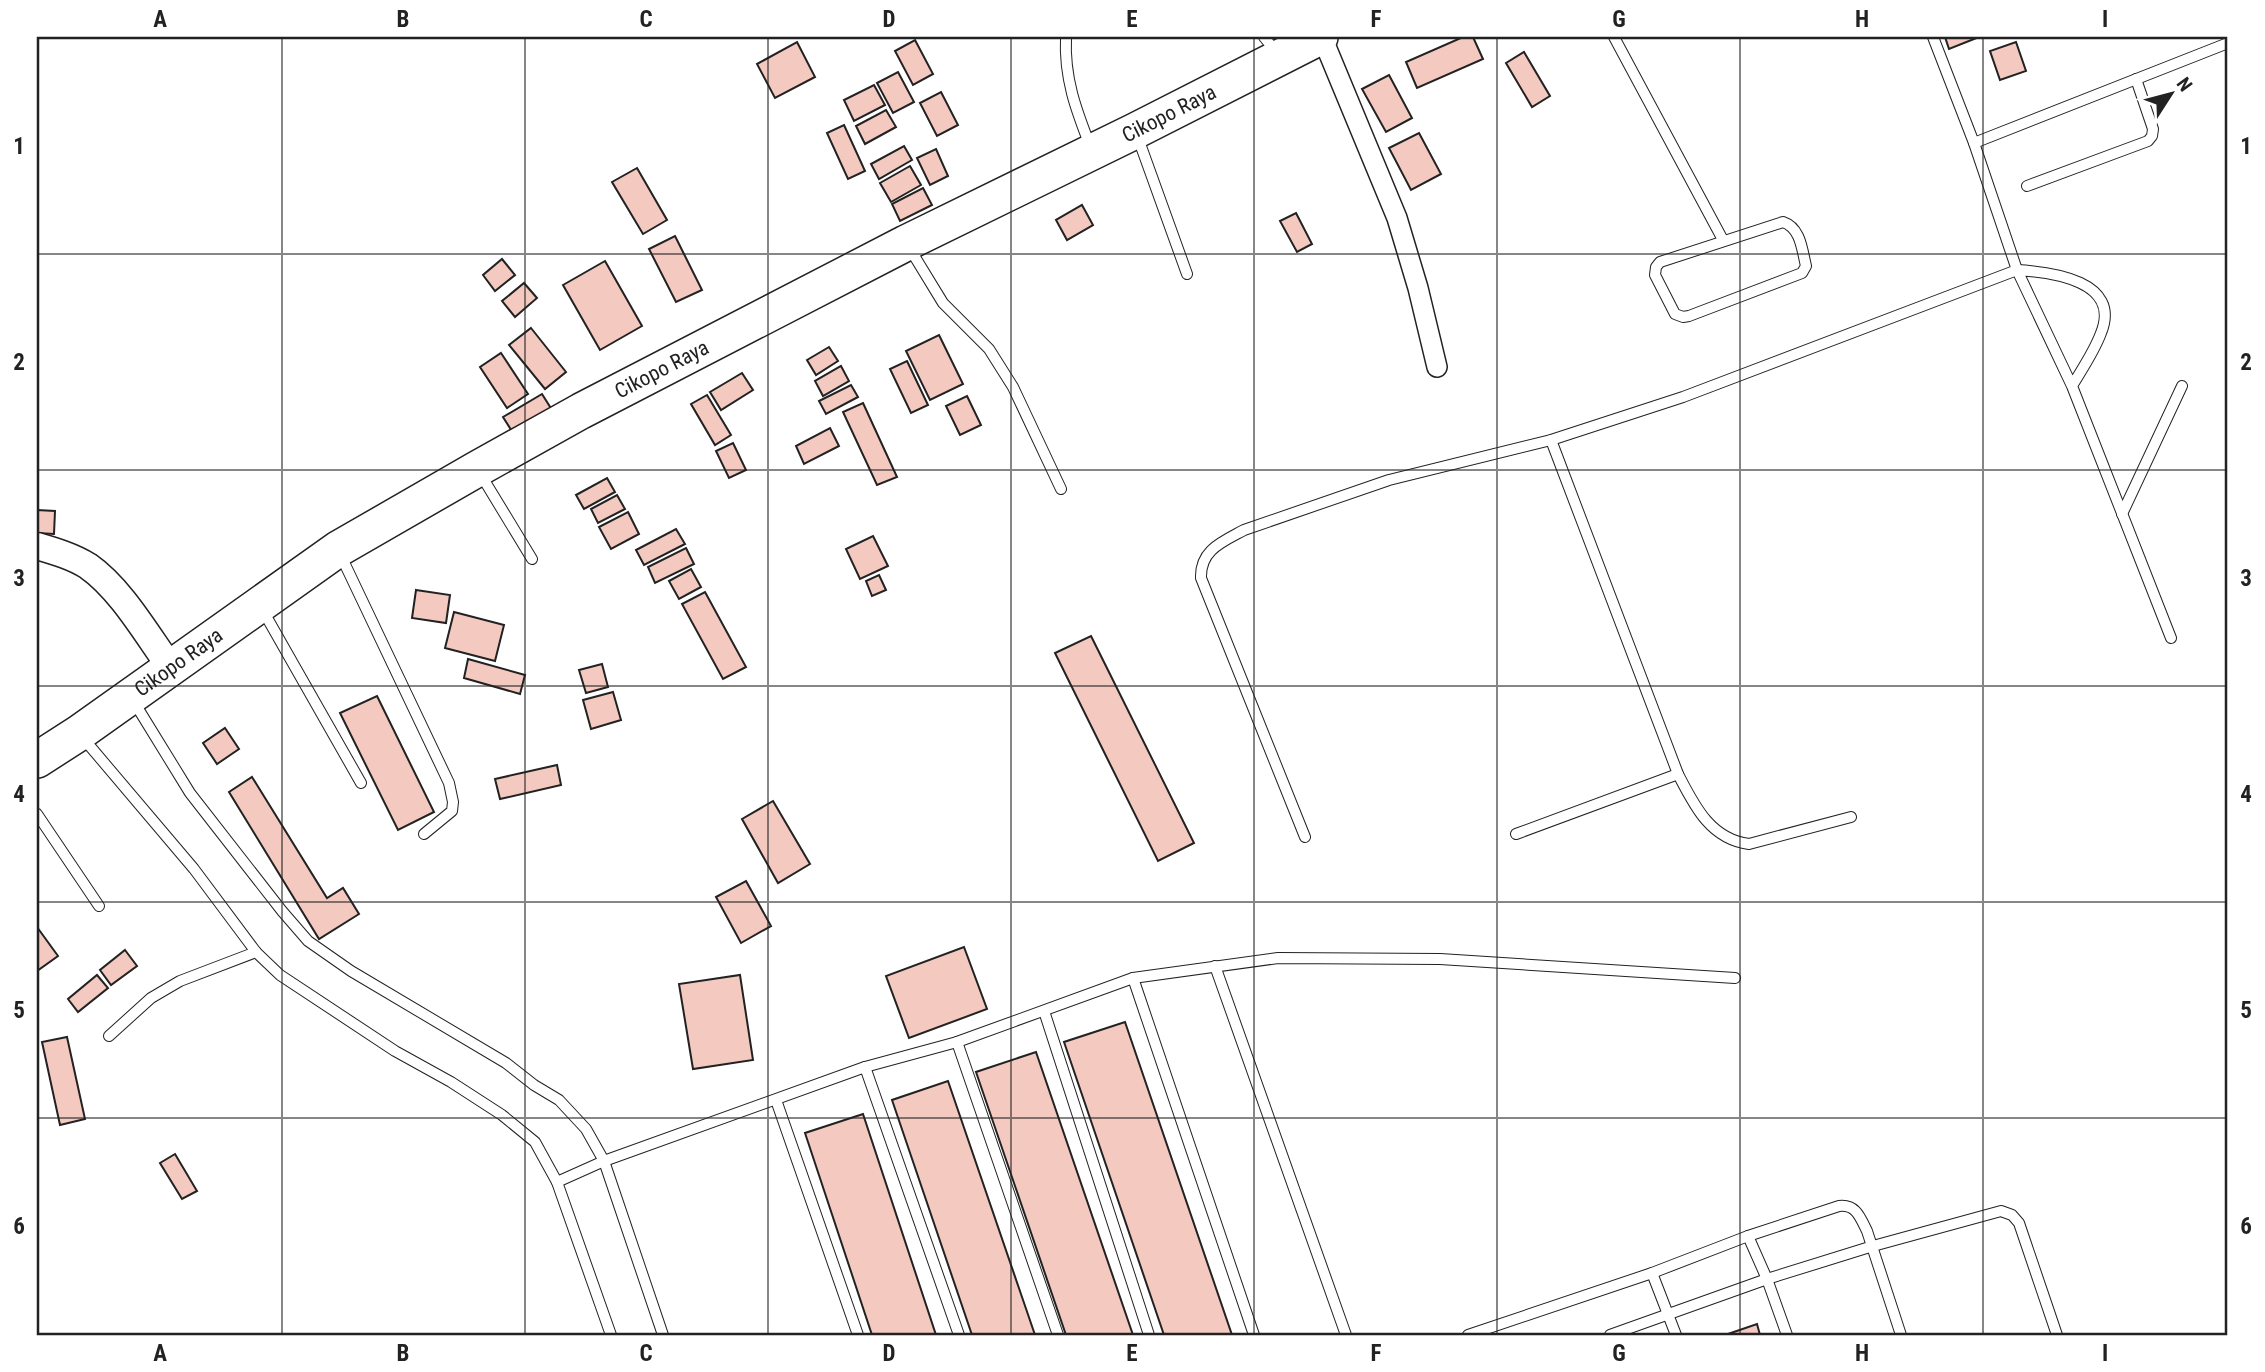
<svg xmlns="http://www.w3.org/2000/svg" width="2265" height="1372" viewBox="0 0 2265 1372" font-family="'Roboto Condensed',sans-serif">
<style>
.building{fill:#f3c9c0;stroke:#222;stroke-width:2}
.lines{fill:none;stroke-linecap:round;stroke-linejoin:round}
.lane-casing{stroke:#222;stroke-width:12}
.street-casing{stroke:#222;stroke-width:22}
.secondary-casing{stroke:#222;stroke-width:29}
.highway-casing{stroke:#222;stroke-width:38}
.lane{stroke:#fff;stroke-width:10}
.street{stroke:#fff;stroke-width:19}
.secondary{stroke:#fff;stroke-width:26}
.highway{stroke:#fff;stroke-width:35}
.grid{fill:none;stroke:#222;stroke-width:2;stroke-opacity:0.55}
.labels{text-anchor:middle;stroke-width:5;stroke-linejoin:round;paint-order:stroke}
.street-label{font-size:21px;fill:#222;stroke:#fff}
.neatline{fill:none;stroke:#222;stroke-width:2.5}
.grid-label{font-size:23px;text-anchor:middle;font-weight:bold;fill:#222}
</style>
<rect width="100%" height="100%" fill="#fff"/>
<g class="building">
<path d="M 1463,37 L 1473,37 L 1483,59 L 1417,88 L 1406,62 Z"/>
<path d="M 1945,37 L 1979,37 L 1949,49 Z"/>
<path d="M 915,40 L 933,74 L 913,85 L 895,51 Z"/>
<path d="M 797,42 L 815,77 L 775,98 L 757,64 Z"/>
<path d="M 2016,42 L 2026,71 L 2000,80 L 1990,51 Z"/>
<path d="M 1524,52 L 1550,96 L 1532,107 L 1506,63 Z"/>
<path d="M 898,72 L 914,102 L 893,113 L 877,83 Z"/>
<path d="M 1389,75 L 1412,118 L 1386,132 L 1362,89 Z"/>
<path d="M 874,85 L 885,105 L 854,121 L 844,100 Z"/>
<path d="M 941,92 L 958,125 L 937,136 L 920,103 Z"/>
<path d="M 886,110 L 896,127 L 865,144 L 856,126 Z"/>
<path d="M 844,125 L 865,171 L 848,179 L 827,133 Z"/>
<path d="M 1419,133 L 1441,174 L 1411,190 L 1389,148 Z"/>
<path d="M 904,146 L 912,160 L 879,179 L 871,164 Z"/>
<path d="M 936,149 L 948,176 L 930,185 L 917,158 Z"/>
<path d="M 910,166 L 921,185 L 891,202 L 880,183 Z"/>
<path d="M 637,168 L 667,220 L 643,234 L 612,182 Z"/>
<path d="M 923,188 L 932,205 L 900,221 L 892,204 Z"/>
<path d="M 1082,205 L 1093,225 L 1067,240 L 1056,220 Z"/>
<path d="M 1296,213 L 1312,244 L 1297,252 L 1280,221 Z"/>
<path d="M 675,236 L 702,290 L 676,302 L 649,249 Z"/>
<path d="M 502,259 L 515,275 L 495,291 L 483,275 Z"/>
<path d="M 605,261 L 642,326 L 600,350 L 563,285 Z"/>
<path d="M 524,283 L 537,298 L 515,317 L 502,301 Z"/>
<path d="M 531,328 L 566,372 L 545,389 L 509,345 Z"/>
<path d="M 939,335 L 963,384 L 930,400 L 906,351 Z"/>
<path d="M 829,347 L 838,361 L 816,375 L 807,360 Z"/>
<path d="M 501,353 L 528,394 L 507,408 L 480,367 Z"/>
<path d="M 907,361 L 928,405 L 911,413 L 890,369 Z"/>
<path d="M 841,366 L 849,381 L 823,396 L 815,381 Z"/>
<path d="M 742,373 L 753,390 L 721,410 L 710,392 Z"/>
<path d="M 851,385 L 858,397 L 826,414 L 819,401 Z"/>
<path d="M 542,394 L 552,410 L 513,433 L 503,417 Z"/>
<path d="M 707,395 L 731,435 L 715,445 L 691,404 Z"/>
<path d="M 967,396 L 981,425 L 960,435 L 946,406 Z"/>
<path d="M 863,403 L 897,477 L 877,485 L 843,412 Z"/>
<path d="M 830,428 L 839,446 L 804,464 L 796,446 Z"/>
<path d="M 733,443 L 746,470 L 729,478 L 716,451 Z"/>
<path d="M 607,478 L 615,492 L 584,509 L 576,495 Z"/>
<path d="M 617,495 L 625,509 L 598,523 L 591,509 Z"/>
<path d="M 37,510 L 55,511 L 54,534 L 37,533 Z"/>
<path d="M 628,512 L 639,534 L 611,549 L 599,527 Z"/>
<path d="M 676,529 L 685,544 L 644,565 L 636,550 Z"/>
<path d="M 873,536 L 888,566 L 860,579 L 846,549 Z"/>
<path d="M 686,548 L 694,564 L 655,583 L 648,567 Z"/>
<path d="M 691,569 L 701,587 L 679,599 L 669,581 Z"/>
<path d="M 879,575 L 886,590 L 872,596 L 866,581 Z"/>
<path d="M 416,590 L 450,595 L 446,623 L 412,618 Z"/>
<path d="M 705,592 L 746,667 L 723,679 L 682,604 Z"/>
<path d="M 454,612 L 504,625 L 495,661 L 445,648 Z"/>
<path d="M 1091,636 L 1194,843 L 1158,861 L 1055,653 Z"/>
<path d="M 468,659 L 525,675 L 520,694 L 464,678 Z"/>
<path d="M 602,664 L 608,687 L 586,693 L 579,670 Z"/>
<path d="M 613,692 L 621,720 L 591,729 L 583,700 Z"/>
<path d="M 377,696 L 434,812 L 398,830 L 340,713 Z"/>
<path d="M 225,728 L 239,749 L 217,764 L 203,743 Z"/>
<path d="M 557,765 L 561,785 L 500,799 L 495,779 Z"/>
<path d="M 252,777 L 327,898 L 343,888 L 359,914 L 319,939 L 229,792 Z"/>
<path d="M 773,801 L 810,864 L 778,883 L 742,819 Z"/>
<path d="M 746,881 L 771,926 L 741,943 L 716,897 Z"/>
<path d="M 37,927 L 58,956 L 37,971 Z"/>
<path d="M 964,947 L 987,1009 L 909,1038 L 886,976 Z"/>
<path d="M 125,950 L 137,966 L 111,985 L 100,970 Z"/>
<path d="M 97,975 L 108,988 L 78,1012 L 68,999 Z"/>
<path d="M 740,975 L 753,1060 L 693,1069 L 679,984 Z"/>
<path d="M 1125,1022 L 1232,1335 L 1164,1335 L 1064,1042 Z"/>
<path d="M 67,1037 L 85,1119 L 60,1125 L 42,1042 Z"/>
<path d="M 1036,1052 L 1133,1335 L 1066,1335 L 976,1072 Z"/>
<path d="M 948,1081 L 1035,1335 L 972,1335 L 892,1100 Z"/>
<path d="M 863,1114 L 936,1335 L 872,1335 L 805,1133 Z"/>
<path d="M 175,1154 L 197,1191 L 182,1199 L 160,1163 Z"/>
<path d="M 1757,1324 L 1760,1335 L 1725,1335 Z"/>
</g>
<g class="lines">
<g class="lane-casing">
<g id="lane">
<path d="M 1066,37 C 1064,78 1076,110 1091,148"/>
<path d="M 1264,37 L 1277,53"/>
<path d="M 1614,37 L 1723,240"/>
<path d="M 1138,138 L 1187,274"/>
<path d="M 1974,143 L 2228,43"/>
<path d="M 2027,186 L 2148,141 L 2152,136 L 2153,129 L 2136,79"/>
<path d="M 1783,222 C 1801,228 1802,250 1806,266 L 1802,273 L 1689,316 L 1683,317 L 1675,314 L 1655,275 L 1656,267 L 1660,262 Z"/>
<path d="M 910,249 L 943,303 L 989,349 L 1013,387 L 1061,489"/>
<path d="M 2072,386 C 2082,369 2094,352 2101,333 C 2122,281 2052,272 2017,270 L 2072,386 L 2171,638"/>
<path d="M 1551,440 L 1678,774 C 1694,805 1710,839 1749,844 L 1851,817"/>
<path d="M 481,475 L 532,559"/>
<path d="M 2122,514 L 2182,386"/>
<path d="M 341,556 L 449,783 L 453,802 L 452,811 L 424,834"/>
<path d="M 262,609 L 361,783"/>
<path d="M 134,702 L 190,793 L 282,911 L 308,941 L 351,971 L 506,1063 L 534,1085 L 559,1100 L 586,1129 L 604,1161 L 663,1335"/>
<path d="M 83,738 L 194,869 L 256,952 L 280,975 L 395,1051 L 451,1082 L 502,1115 L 535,1142 L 557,1182 L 611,1335"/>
<path d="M 37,814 L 99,906"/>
<path d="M 1516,834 L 1678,774"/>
<path d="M 1305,837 L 1201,578 C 1200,550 1222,542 1244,530 L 1389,480 L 1551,440 L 1683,397 L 2017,270 L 1974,143 L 1933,37"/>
<path d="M 1215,966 L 1346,1335"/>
<path d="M 1133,978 L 1254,1335"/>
<path d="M 1044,1011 L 1149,1335"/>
<path d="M 109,1036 L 151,998 L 180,981 L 256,952"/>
<path d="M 957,1042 L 1058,1335"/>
<path d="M 865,1067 L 959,1335"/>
<path d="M 776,1100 L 858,1335"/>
<path d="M 557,1182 L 604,1161 L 865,1067 L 957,1042 L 1133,978 L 1278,958 L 1440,959 L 1735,978"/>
<path d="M 1748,1236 L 1767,1279 L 1787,1335"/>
<path d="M 1652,1273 L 1676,1335"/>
<path d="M 1468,1335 L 1652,1273 L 1748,1236 L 1839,1206 C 1856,1204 1860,1217 1867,1231 L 1901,1335"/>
<path d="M 1610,1335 L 1767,1279 L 1873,1246 L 2001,1211 L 2012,1215 L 2019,1223 L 2057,1335"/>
</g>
</g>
<g class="street-casing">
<path id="street" d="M 1322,37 L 1397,218 L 1418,288 L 1437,367"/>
</g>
<g class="secondary-casing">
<path id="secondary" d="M 37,546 C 54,551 72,556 88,566 C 121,589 147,635 171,668"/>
</g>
<g class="highway-casing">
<g id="highway">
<path id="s1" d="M 37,760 L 79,733 L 338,549 L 477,469 L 581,411 L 906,243 L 1135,131 L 1320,37"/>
</g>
</g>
<use href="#lane" class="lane"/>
<use href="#street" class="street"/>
<use href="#secondary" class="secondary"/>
<use href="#highway" class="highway"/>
</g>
<path class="grid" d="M 282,37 L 282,1335M 525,37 L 525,1335M 768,37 L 768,1335M 1011,37 L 1011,1335M 1254,37 L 1254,1335M 1497,37 L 1497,1335M 1740,37 L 1740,1335M 1983,37 L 1983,1335M 37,254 L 2228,254M 37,470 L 2228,470M 37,686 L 2228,686M 37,902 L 2228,902M 37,1118 L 2228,1118"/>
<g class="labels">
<g class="street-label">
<text dy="7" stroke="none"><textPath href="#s1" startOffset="1306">Cikopo Raya</textPath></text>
<text dy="7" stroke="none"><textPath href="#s1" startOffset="738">Cikopo Raya</textPath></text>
<text dy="7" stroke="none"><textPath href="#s1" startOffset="172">Cikopo Raya</textPath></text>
</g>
</g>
<rect width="2265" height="1372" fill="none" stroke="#ffffff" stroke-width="77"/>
<g transform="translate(2171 94) rotate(54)" stroke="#ffffff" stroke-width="5" paint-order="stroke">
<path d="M0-5L12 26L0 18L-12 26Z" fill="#222222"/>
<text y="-10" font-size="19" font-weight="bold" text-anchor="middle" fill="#222222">N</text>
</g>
<rect x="38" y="38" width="2188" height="1296" class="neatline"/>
<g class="grid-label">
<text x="160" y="27">A</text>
<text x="403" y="27">B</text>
<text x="646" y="27">C</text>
<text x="889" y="27">D</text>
<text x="1132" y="27">E</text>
<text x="1376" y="27">F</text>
<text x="1619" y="27">G</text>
<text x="1862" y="27">H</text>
<text x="2105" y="27">I</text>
<text x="19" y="154">1</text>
<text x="2246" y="154">1</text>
<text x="19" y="370">2</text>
<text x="2246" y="370">2</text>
<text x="19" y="586">3</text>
<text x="2246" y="586">3</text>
<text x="19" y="802">4</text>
<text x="2246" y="802">4</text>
<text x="19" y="1018">5</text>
<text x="2246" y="1018">5</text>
<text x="19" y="1234">6</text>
<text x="2246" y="1234">6</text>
<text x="160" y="1361">A</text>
<text x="403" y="1361">B</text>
<text x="646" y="1361">C</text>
<text x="889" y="1361">D</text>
<text x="1132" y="1361">E</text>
<text x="1376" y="1361">F</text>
<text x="1619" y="1361">G</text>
<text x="1862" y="1361">H</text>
<text x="2105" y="1361">I</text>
</g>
</svg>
